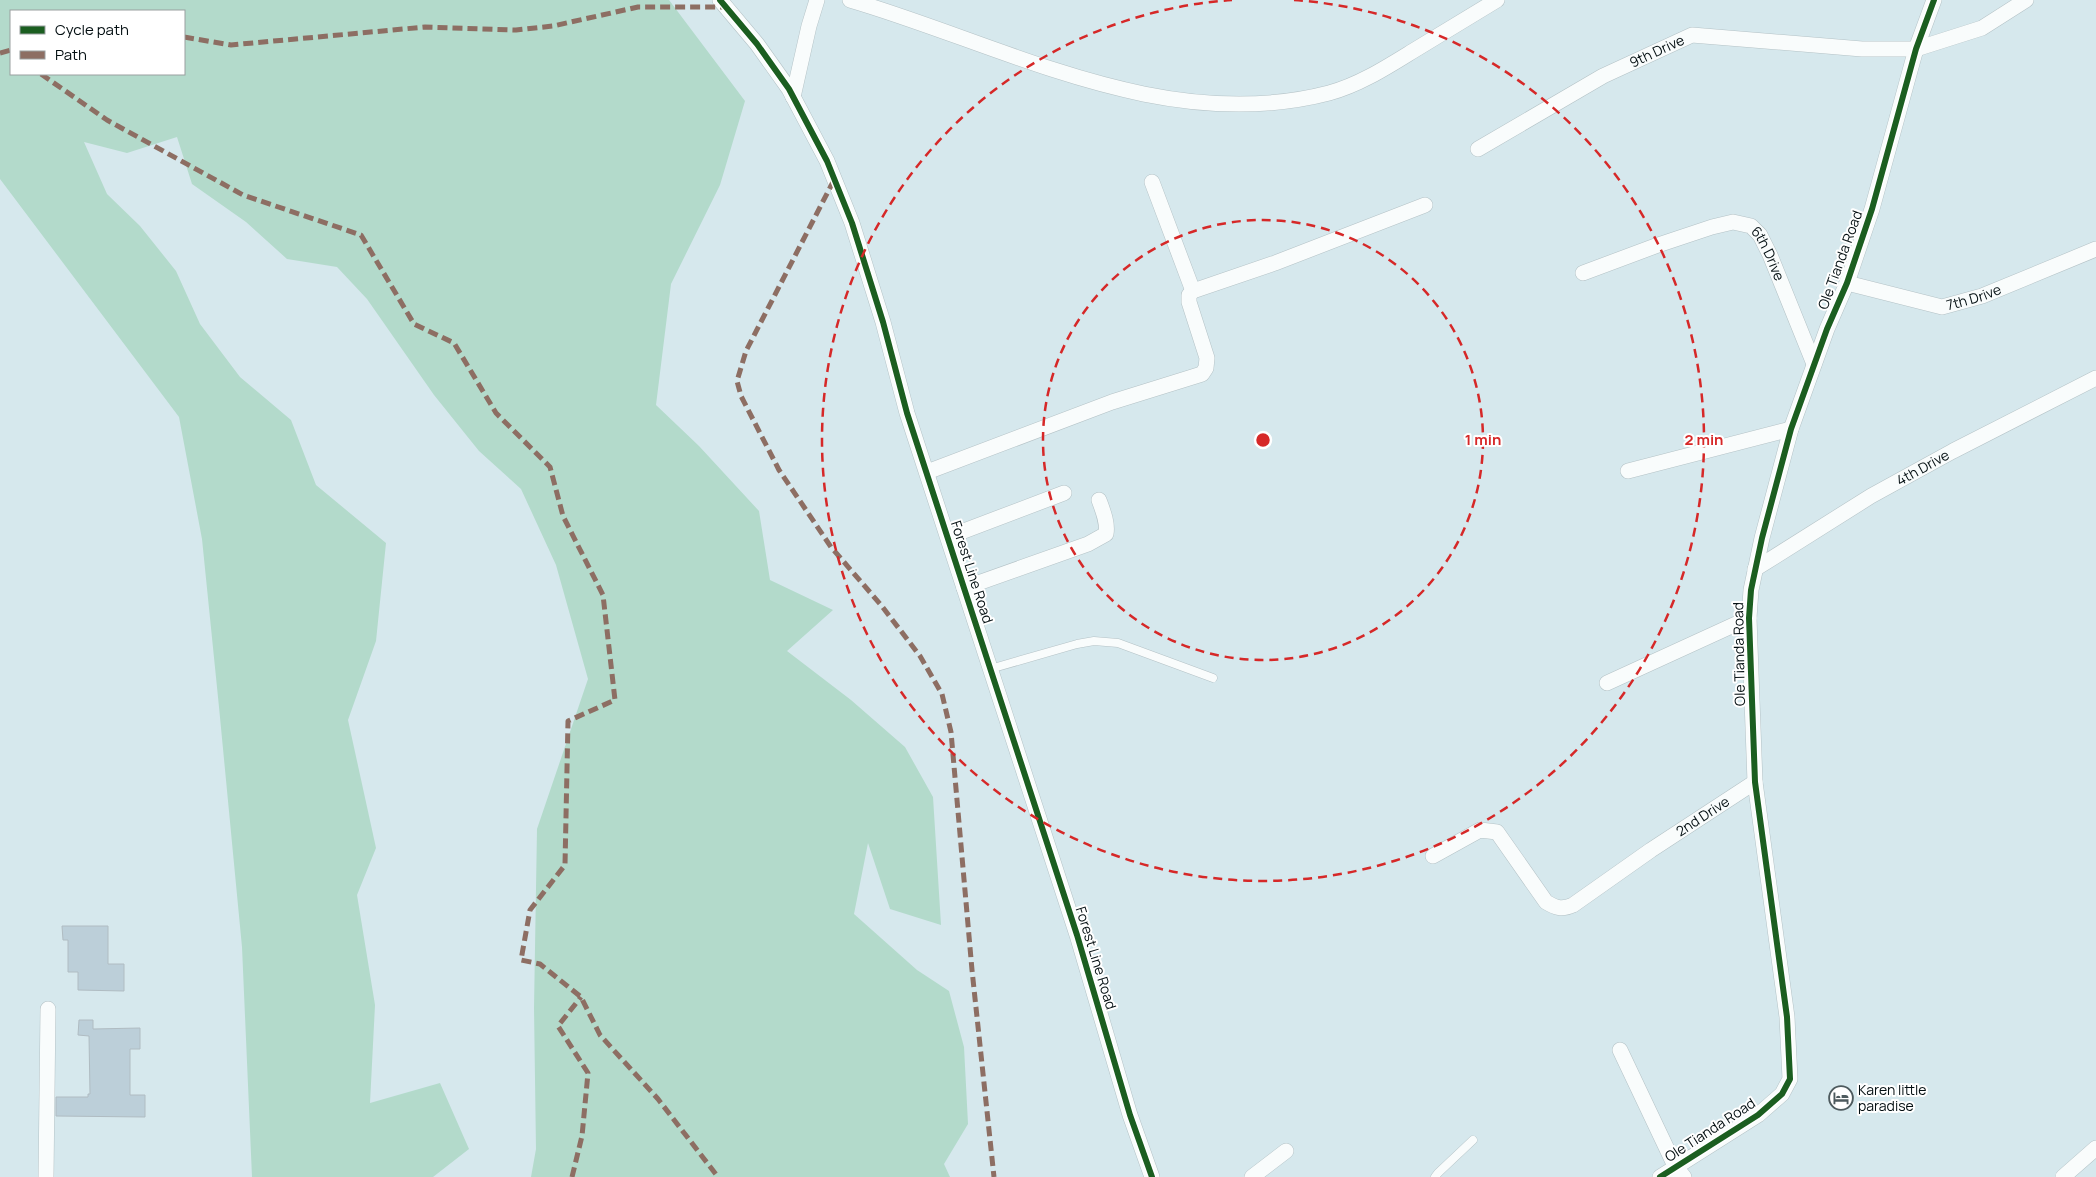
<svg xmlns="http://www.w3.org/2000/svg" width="2096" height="1177" viewBox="0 0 2096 1177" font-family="Manrope,sans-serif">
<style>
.green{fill:#b3dacb;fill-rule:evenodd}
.building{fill:#bccfd9;stroke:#b0bcc2}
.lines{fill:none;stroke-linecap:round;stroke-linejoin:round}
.lane-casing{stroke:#b4c2c6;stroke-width:9}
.street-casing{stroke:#b4c2c6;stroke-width:16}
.lane{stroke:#f9fcfc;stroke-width:8}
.street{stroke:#f9fcfc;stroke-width:15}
.quiet{stroke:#8d6e63;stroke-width:5;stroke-dasharray:10 5;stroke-linecap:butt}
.cycleway-casing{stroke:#fff;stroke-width:9}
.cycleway{stroke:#1b5e20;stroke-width:6}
.ring{fill:none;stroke:#d62828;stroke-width:2.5;stroke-dasharray:9 6}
.labels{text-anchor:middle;stroke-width:4;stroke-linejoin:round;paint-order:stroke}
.street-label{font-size:14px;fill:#030e11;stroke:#fff}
.poi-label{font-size:14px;fill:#030e11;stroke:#fff;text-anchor:start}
.centre{fill:#d62828;stroke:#fff;stroke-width:2.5}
.ring-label{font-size:15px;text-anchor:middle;font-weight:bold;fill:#d62828;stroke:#fff;stroke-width:4;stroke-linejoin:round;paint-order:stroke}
</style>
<rect width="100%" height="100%" fill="#d6e8ed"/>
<path class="green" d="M 0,0 L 669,0 L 745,101 L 720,185 L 671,284 L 656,405 L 699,446 L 759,511 L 770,580 L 833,610 L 787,651 L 851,700 L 905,747 L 933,797 L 941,925 L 890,909 L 868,843 L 854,914 L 917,970 L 949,991 L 964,1047 L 968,1124 L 944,1164 L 950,1177 L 531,1177 L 536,1149 L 534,1008 L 537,829 L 588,679 L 556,565 L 521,489 L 479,451 L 434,395 L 367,299 L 337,267 L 287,259 L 246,222 L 192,184 L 177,137 L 127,153 L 84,142 L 107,194 L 140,226 L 176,271 L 200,324 L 240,377 L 291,420 L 316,485 L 386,543 L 376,641 L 348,720 L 376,848 L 357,895 L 375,1005 L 370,1103 L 440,1083 L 469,1149 L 433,1177 L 252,1177 L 242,947 L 219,707 L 202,539 L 179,417 L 0,179 ZM 11,11 L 184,11 L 184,74 L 11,74 Z"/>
<g class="building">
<path d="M 62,926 L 108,926 L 108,964 L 124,964 L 124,991 L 78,990 L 78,972 L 68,972 L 68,940 L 63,940 Z"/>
<path d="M 79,1020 L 93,1020 L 93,1029 L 140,1028 L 140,1049 L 130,1049 L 130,1095 L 145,1095 L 145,1117 L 56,1116 L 56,1097 L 88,1097 L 88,1094 L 90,1094 L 89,1036 L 78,1035 Z"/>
</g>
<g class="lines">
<g class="lane-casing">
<g id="lane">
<path d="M 990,669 L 1077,644 L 1094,641 L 1118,643 L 1213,678"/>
<path d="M 1435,1177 L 1438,1173 L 1473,1140"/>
</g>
</g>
<g class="street-casing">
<g id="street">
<path d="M 720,0 L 757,44 L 789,89 L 827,161 L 852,223 L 883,322 L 907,413 L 1077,935 L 1130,1115 L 1152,1177"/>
<path d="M 850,0 C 1004,45 1164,136 1329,93 C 1359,85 1387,67 1413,51 C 1441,34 1469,17 1497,0"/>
<path d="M 793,97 L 809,26 L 817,0"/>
<path id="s1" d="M 1478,149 L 1603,76 L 1692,35 L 1862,49 L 1916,49 L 1982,28 L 2026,0"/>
<path d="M 1152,182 L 1193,291"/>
<path id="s2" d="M 1583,273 L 1658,245 L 1712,227 L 1733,222 L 1751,226 L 1760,235 L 1770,255 L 1814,364"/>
<path id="s3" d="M 1847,283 L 1942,307 L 1982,296 L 2096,249"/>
<path d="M 1628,471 L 1791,429"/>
<path d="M 927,472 L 1112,402 L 1202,374 L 1206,368 L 1207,358 L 1189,302 L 1189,295 L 1193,291 L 1275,263 L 1425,205"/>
<path d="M 948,537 L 1064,493"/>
<path id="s4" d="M 1755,569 L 1871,496 L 1953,451 L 2096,378"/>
<path d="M 964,588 L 1088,544 L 1106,534 C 1108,523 1103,511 1099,500"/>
<path d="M 1607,683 L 1749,618"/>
<path id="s5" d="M 1433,856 L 1480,830 L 1497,832 L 1546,902 C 1556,908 1562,910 1573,905 L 1651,850 L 1755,782"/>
<path d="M 1620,1050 L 1675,1166 L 1684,1177"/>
<path d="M 46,1177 L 48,1009"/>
<path d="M 1252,1177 L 1286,1151"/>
<path d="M 1660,1177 L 1758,1115 L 1782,1094 L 1790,1079 L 1787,1017 L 1755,782 L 1749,618 L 1751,590 L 1762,538 L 1791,429 L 1827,329 L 1847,283 L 1872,209 L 1916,49 L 1934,0"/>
<path d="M 2063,1177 L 2096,1148"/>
</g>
</g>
<use href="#lane" class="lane"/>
<use href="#street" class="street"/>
<g class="quiet">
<path d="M 184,37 L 231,45 L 425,27 L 516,30 L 553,26 L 638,7 L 726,7"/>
<path d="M 0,53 L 11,50"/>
<path d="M 41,74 L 107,120 L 243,195 L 361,235 L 414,324 L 454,343 L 496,413 L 550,467 L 563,516 L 603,595 L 615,700 L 568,721 L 565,865 L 530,910 L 521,960 L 540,964 L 581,997 L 600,1035 L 658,1099 L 718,1177"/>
<path d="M 834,180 L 746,351 L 737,381 L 741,396 L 779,470 L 831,547 L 881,605 L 920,656 L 942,694 L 951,732 L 972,970 L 994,1177"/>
<path d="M 572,1177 L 582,1136 L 588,1073 L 558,1026 L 581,997"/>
</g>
<g class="cycleway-casing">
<g id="cycleway">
<path d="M 720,0 L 757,44 L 789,89 L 827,161 L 852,223 L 883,322 L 907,413 L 1077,935 L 1130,1115 L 1152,1177"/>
<path d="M 1660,1177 L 1758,1115 L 1782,1094 L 1790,1079 L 1787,1017 L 1755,782 L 1749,618 L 1751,590 L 1762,538 L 1791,429 L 1827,329 L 1847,283 L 1872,209 L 1916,49 L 1934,0"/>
</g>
</g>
<use href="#cycleway" class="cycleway"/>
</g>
<g class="ring">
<circle cx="1263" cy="440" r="220"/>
<path d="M1294 0A441 441 0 1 1 1232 0"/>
</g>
<defs>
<g id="hotel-ring" transform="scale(1.25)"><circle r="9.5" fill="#fff" stroke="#4d5a5e" stroke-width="1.5"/><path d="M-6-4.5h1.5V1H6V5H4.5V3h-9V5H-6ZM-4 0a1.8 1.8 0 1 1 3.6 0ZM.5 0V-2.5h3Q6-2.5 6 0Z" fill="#4d5a5e"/></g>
</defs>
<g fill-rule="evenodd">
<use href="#hotel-ring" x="1841" y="1098"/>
</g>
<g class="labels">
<g class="street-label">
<text dy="5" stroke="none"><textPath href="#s1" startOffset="204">9th Drive</textPath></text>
<text dy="5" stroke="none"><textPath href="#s2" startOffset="210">6th Drive</textPath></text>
<text transform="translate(1840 260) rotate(-70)" y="5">Ole Tianda Road</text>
<text dy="5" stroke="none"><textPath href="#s3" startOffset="131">7th Drive</textPath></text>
<text dy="5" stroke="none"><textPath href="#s4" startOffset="196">4th Drive</textPath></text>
<text transform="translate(972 572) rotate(72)" y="5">Forest Line Road</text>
<text transform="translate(1739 654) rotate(-91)" y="5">Ole Tianda Road</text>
<text dy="5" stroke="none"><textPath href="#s5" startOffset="342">2nd Drive</textPath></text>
<text transform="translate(1096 958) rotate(73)" y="5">Forest Line Road</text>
<text transform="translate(1710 1130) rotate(-33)" y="5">Ole Tianda Road</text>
</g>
<g class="poi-label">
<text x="1858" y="1095">Karen little<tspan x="1858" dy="16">paradise</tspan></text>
</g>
</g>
<circle cx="1263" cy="440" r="8" class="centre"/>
<g class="ring-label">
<text x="1483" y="445">1 min</text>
<text x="1704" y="445">2 min</text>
</g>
<rect x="10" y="10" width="175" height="65" fill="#ffffff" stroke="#9a9fa0"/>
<rect x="20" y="26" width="25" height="8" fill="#1b5e20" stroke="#9a9fa0"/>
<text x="55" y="35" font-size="15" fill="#030e11">Cycle path</text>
<rect x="20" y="51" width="25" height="8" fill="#8d6e63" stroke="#9a9fa0"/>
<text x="55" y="60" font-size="15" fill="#030e11">Path</text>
</svg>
